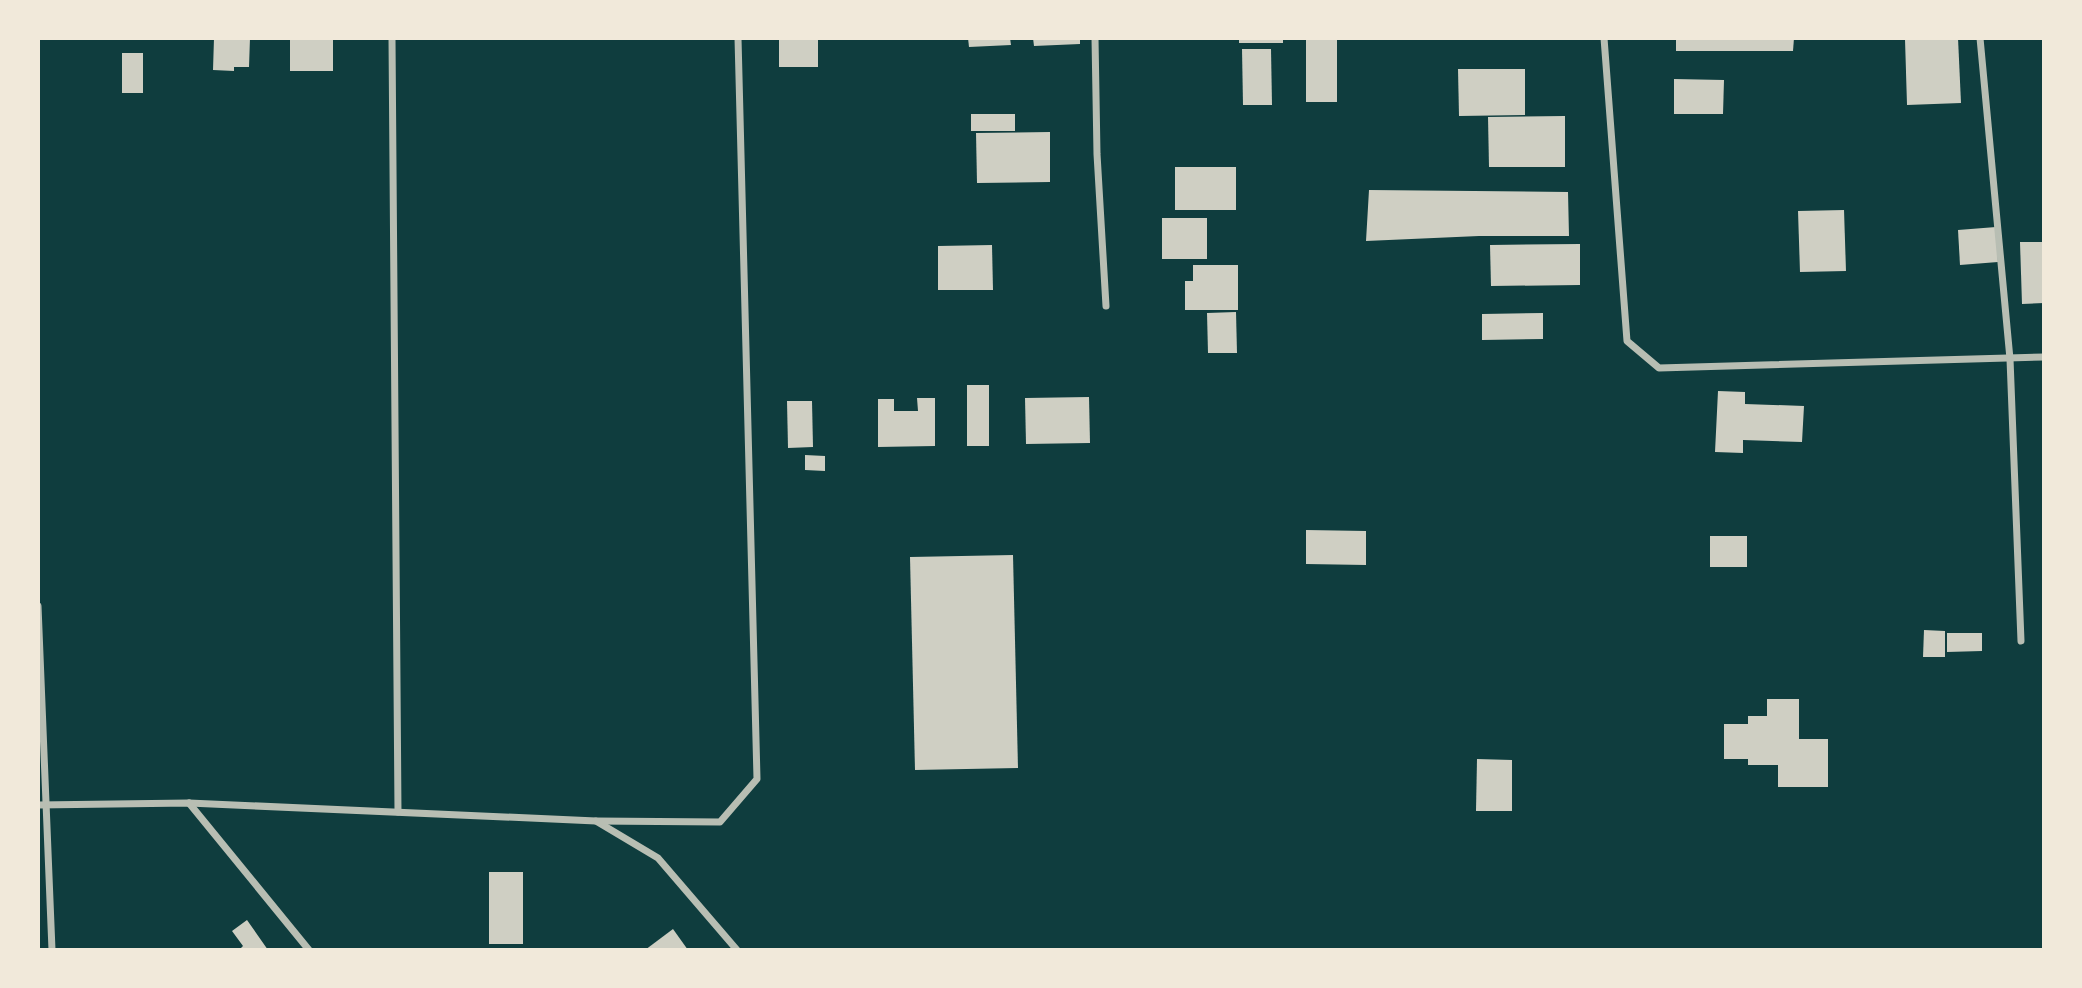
<svg xmlns="http://www.w3.org/2000/svg" width="2082" height="988" viewBox="0 0 2082 988" font-family="Figtree,sans-serif">
<style>
.building{fill:#cfcfc3}
.lines{fill:none;stroke-linecap:round;stroke-linejoin:round}
.minor{stroke:#b8beb3;stroke-width:7}
</style>
<rect width="100%" height="100%" fill="#0f3d3e"/>
<g class="building">
<path d="M 214,38 L 250,38 L 249,67 L 234,67 L 234,71 L 213,70 Z"/>
<rect x="290" y="38" width="43" height="33"/>
<rect x="779" y="38" width="39" height="29"/>
<path d="M 968,38 L 1010,38 L 1011,45 L 969,47 Z"/>
<path d="M 1033,38 L 1080,38 L 1080,44 L 1034,46 Z"/>
<rect x="1239" y="38" width="44" height="5"/>
<rect x="1306" y="38" width="31" height="64"/>
<path d="M 1676,38 L 1794,38 L 1793,51 L 1676,51 Z"/>
<path d="M 1958,38 L 1961,103 L 1907,105 L 1905,39 Z"/>
<path d="M 1242,49 L 1271,49 L 1272,105 L 1243,105 Z"/>
<rect x="122" y="53" width="21" height="40"/>
<path d="M 1458,69 L 1525,69 L 1525,115 L 1459,116 Z"/>
<path d="M 1674,79 L 1724,80 L 1723,114 L 1674,114 Z"/>
<rect x="971" y="114" width="44" height="17"/>
<path d="M 1565,116 L 1565,167 L 1489,167 L 1488,117 Z"/>
<path d="M 1050,132 L 1050,182 L 977,183 L 976,133 Z"/>
<rect x="1175" y="167" width="61" height="43"/>
<path d="M 1369,190 L 1568,192 L 1569,236 L 1479,236 L 1366,241 Z"/>
<path d="M 1844,210 L 1846,271 L 1800,272 L 1798,211 Z"/>
<rect x="1162" y="218" width="45" height="41"/>
<path d="M 1996,227 L 1998,262 L 1960,265 L 1958,230 Z"/>
<path d="M 2020,242 L 2044,242 L 2044,303 L 2022,304 Z"/>
<path d="M 1580,244 L 1580,285 L 1491,286 L 1490,245 Z"/>
<path d="M 992,245 L 993,290 L 938,290 L 938,246 Z"/>
<path d="M 1193,265 L 1238,265 L 1238,310 L 1185,310 L 1185,281 L 1193,281 Z"/>
<path d="M 1236,312 L 1237,353 L 1208,353 L 1207,313 Z"/>
<path d="M 1543,313 L 1543,339 L 1482,340 L 1482,314 Z"/>
<rect x="967" y="385" width="22" height="61"/>
<path d="M 1718,391 L 1745,392 L 1745,404 L 1804,406 L 1802,442 L 1743,440 L 1743,453 L 1715,452 Z"/>
<path d="M 1089,397 L 1090,443 L 1026,444 L 1025,398 Z"/>
<path d="M 917,398 L 935,398 L 935,446 L 878,447 L 878,399 L 894,399 L 894,411 L 918,411 Z"/>
<path d="M 787,401 L 812,401 L 813,447 L 788,448 Z"/>
<path d="M 805,455 L 825,456 L 825,471 L 805,470 Z"/>
<path d="M 1306,530 L 1366,531 L 1366,565 L 1306,564 Z"/>
<rect x="1710" y="536" width="37" height="31"/>
<path d="M 1013,555 L 1018,768 L 915,770 L 910,557 Z"/>
<path d="M 1924,630 L 1945,631 L 1945,657 L 1923,657 Z"/>
<path d="M 1947,633 L 1982,633 L 1982,651 L 1947,652 Z"/>
<path d="M 1767,699 L 1799,699 L 1799,739 L 1828,739 L 1828,787 L 1778,787 L 1778,765 L 1748,765 L 1748,759 L 1724,759 L 1724,724 L 1748,724 L 1748,716 L 1767,716 Z"/>
<path d="M 1477,759 L 1512,760 L 1512,811 L 1476,811 Z"/>
<rect x="489" y="872" width="34" height="72"/>
<path d="M 247,920 L 268,950 L 239,950 L 243,946 L 232,931 Z"/>
<path d="M 673,929 L 688,950 L 645,950 Z"/>
</g>
<g class="lines">
<g class="minor">
<path d="M 392,38 L 398,812"/>
<path d="M 1095,38 L 1097,154 L 1106,306"/>
<path d="M 1604,38 L 1627,341 L 1659,368 L 2044,357"/>
<path d="M 1980,38 L 2010,359 L 2021,641"/>
<path d="M 38,606 L 52,950"/>
<path d="M 189,803 L 309,950"/>
<path d="M 38,805 L 189,803 L 596,821 L 658,858 L 737,950"/>
<path d="M 596,821 L 720,822 L 757,779 L 738,38"/>
</g>
</g>
<rect width="2082" height="988" fill="none" stroke="#f1e9da" stroke-width="80"/>
</svg>
